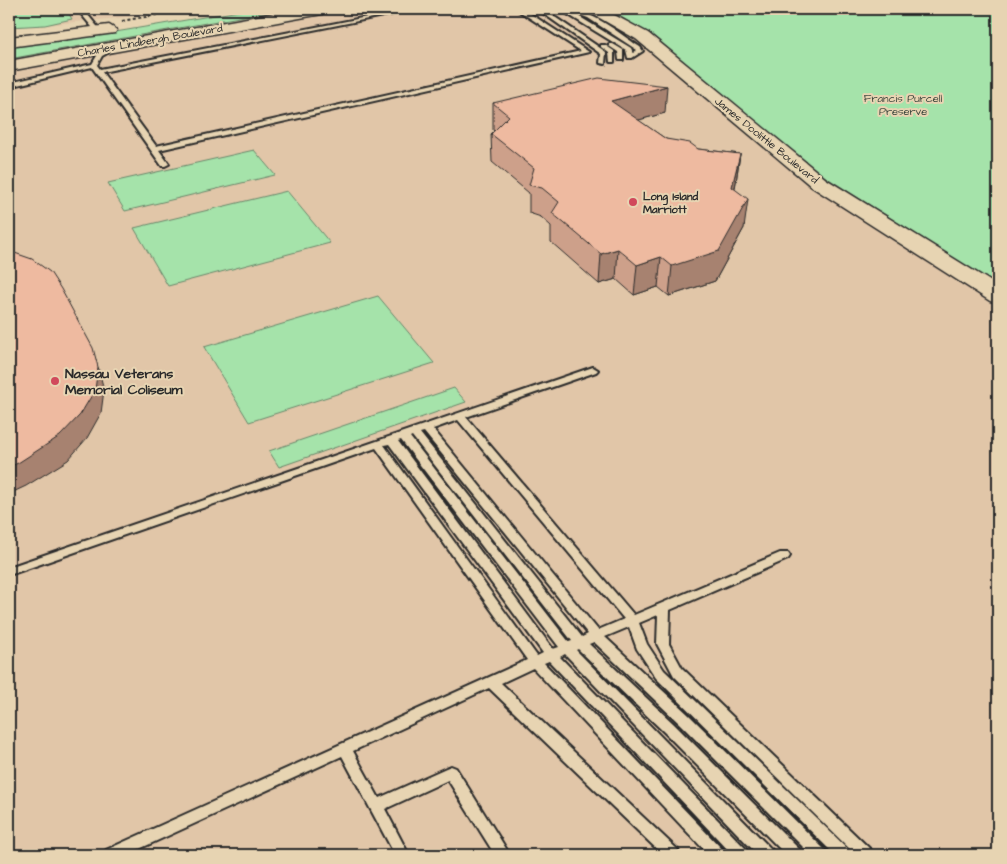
<svg xmlns="http://www.w3.org/2000/svg" width="1007" height="864" viewBox="0 0 1007 864" font-family="'Architects Daughter',sans-serif">
<style>
.built{fill:#e1c6a8}
.green{fill:#a5e3aa;stroke:#68876a}
.lines{fill:none;stroke-linecap:round;stroke-linejoin:round}
.lane-casing{stroke:#2b2b2b;stroke-width:4}
.secondary-casing{stroke:#2b2b2b;stroke-width:3}
.path{stroke:#2b2b2b;stroke-width:2;stroke-dasharray:3 2.5;stroke-linecap:butt}
.lane{fill:#e7d4b2;fill-rule:evenodd}
.secondary{fill:#e7d4b2;fill-rule:evenodd}
.wall{fill:#cda08a;stroke:#2b2b2b}
.shaded-wall{fill:#a78270;stroke:#2b2b2b}
.building{fill:#eebaa0;stroke:#2b2b2b}
.poi-dot{fill:#d1495b;stroke:#e7d4b2;stroke-width:2}
.labels{text-anchor:middle;stroke-width:4;stroke-linejoin:round;paint-order:stroke}
.far-street-label{font-size:11px;fill:#2b2b2b;stroke:#e7d4b2}
.far-park-label{font-size:11px;fill:#3d473e;stroke:#e7d4b2}
.far-poi-label{font-size:11px;font-weight:bold;fill:#2b2b2b;stroke:#e7d4b2;text-anchor:start}
.poi-label{font-size:14px;font-weight:bold;fill:#2b2b2b;stroke:#e7d4b2;text-anchor:start}
</style>
<rect width="100%" height="100%" fill="#e7d4b2"/>
<filter id="ink" filterUnits="userSpaceOnUse"><feTurbulence type="fractalNoise" baseFrequency=".02" numOctaves="2"/><feDisplacementMap in="SourceGraphic" scale="10" xChannelSelector="R" yChannelSelector="G"/><feConvolveMatrix kernelMatrix="1 2 1 2 8 2 1 2 1" color-interpolation-filters="sRGB"/></filter>
<g filter="url(#ink)">
<g class="built">
<path d="M 66,9 L 176,9 L 128,17 L 45,25 L 72,19 Z"/>
<path d="M 328,9 L 619,9 L 636,15 L 998,275 L 998,855 L 9,855 L 9,67 Z"/>
</g>
<g class="green">
<path d="M 9,9 L 66,9 L 72,19 L 45,25 L 9,27 Z"/>
<path d="M 251,9 L 283,9 L 9,59 L 9,46 L 92,36 Z"/>
<path d="M 619,9 L 998,9 L 998,286 L 816,171 L 652,36 L 613,12 L 628,12 Z"/>
<path d="M 254,150 L 275,175 L 125,211 L 108,183 Z"/>
<path d="M 287,191 L 330,243 L 168,286 L 134,228 Z"/>
<path d="M 378,296 L 434,363 L 249,422 L 204,347 Z"/>
<path d="M 454,388 L 466,402 L 279,467 L 269,451 Z"/>
</g>
<g class="lines">
<g class="lane-casing">
<g id="lane">
<path d="M 77,9 L 83,9 L 101,31 L 101,33 L 97,33 Z"/>
<path d="M 408,9 L 418,9 L 102,72 L 156,146 L 581,51 L 516,9 L 523,9 L 589,52 L 159,150 L 169,164 L 165,166 L 162,166 L 92,67 L 9,87 L 9,83 L 92,64 L 98,54 L 113,46 L 115,47 L 115,49 L 102,56 L 97,65 L 100,69 Z"/>
<path d="M 537,9 L 543,9 L 606,52 L 605,64 L 600,63 L 601,54 Z"/>
<path d="M 559,9 C 589,7 616,31 640,47 L 643,51 L 632,58 L 628,58 L 626,50 ZM 570,11 L 588,18 L 637,50 L 633,53 L 631,48 Z"/>
<path d="M 609,44 L 613,44 L 623,50 L 623,60 L 619,60 L 618,52 L 609,46 Z"/>
<path d="M 601,45 L 605,45 L 614,51 L 614,62 L 610,62 L 609,53 L 601,47 Z"/>
<path d="M 593,367 L 598,370 L 596,372 L 466,417 L 634,615 L 780,553 L 788,553 L 790,556 L 788,559 L 670,610 L 669,644 L 682,668 L 871,850 L 873,855 L 856,855 L 674,676 L 657,644 L 658,615 L 639,623 L 647,644 L 664,670 L 849,850 L 851,855 L 835,855 L 656,678 L 637,649 L 629,627 L 605,637 L 689,715 L 825,850 L 827,855 L 811,855 L 679,723 L 594,642 L 589,644 L 674,724 L 800,850 L 802,855 L 786,855 L 664,732 L 578,649 L 576,650 L 772,850 L 774,855 L 758,855 L 565,654 L 560,657 L 747,850 L 749,855 L 733,855 L 549,661 L 544,663 L 723,850 L 725,855 L 709,855 L 533,668 L 501,683 L 678,850 L 680,855 L 663,855 L 489,688 L 353,751 L 379,798 L 446,768 L 451,766 L 456,768 L 510,855 L 495,855 L 448,780 L 385,809 L 409,855 L 395,855 L 342,756 L 126,855 L 104,855 L 106,850 L 527,660 L 376,448 L 9,575 L 9,567 ZM 458,420 L 624,619 L 598,630 L 433,429 ZM 424,432 L 588,634 L 582,637 L 420,433 ZM 412,436 L 572,641 L 569,642 L 410,437 ZM 401,440 L 559,647 L 553,649 L 398,441 ZM 389,444 L 543,653 L 537,656 L 384,445 Z"/>
</g>
</g>
<g class="secondary-casing">
<g id="secondary">
<path d="M 297,9 L 330,9 L 322,14 L 9,71 L 9,61 Z"/>
<path d="M 584,9 L 603,9 L 648,33 L 826,179 L 998,286 L 998,303 L 990,301 L 812,187 L 636,39 Z"/>
<path d="M 109,25 L 117,30 L 115,33 L 9,47 L 9,37 Z"/>
</g>
</g>
<path class="path" d="M 122,21 L 190,9"/>
<use href="#lane" class="lane"/>
<use href="#secondary" class="secondary"/>
</g>
<path class="wall" d="M 493,103 L 665,113 L 638,120 L 666,139 L 698,149 L 740,154 L 735,189 L 744,228 L 715,281 L 669,296 L 658,287 L 634,295 L 616,279 L 599,284 L 551,242 L 551,226 L 541,217 L 529,213 L 529,193 L 492,162 L 491,134 L 494,131 L 493,130 Z"/>
<g class="shaded-wall">
<path d="M 667,86 L 665,113 L 609,128 L 611,101 Z"/>
<path d="M 740,154 L 736,182 L 728,216 L 732,187 Z"/>
<path d="M 748,199 L 744,228 L 715,281 L 669,296 L 672,266 Z"/>
<path d="M 618,249 L 616,279 L 599,284 L 601,254 Z"/>
<path d="M 661,257 L 658,287 L 634,295 L 637,265 Z"/>
<path d="M 98,367 L 104,390 L 101,413 L 87,438 L 68,460 L 26,486 L 9,494 L 9,467 Z"/>
</g>
<g class="building">
<path d="M 599,78 L 667,86 L 611,101 L 666,139 L 690,143 L 698,149 L 740,154 L 732,187 L 748,199 L 719,251 L 672,266 L 661,257 L 637,265 L 618,249 L 601,254 L 552,213 L 559,202 L 542,188 L 529,185 L 534,168 L 491,134 L 509,116 L 493,103 Z"/>
<path d="M 9,251 L 32,259 L 50,272 L 61,289 L 93,348 L 98,367 L 95,390 L 80,415 L 60,436 L 18,463 L 9,467 Z"/>
</g>
</g>
<g class="poi-dot">
<circle cx="633" cy="202" r="5"/>
<circle cx="55" cy="381" r="5"/>
</g>
<g class="labels">
<g class="far-street-label">
<text transform="translate(150 40) rotate(-10)" y="4">Charles Lindbergh Boulevard</text>
<text transform="translate(767 140) rotate(39)" y="4">James Doolittle Boulevard</text>
</g>
<g class="far-park-label">
<text x="903" y="102">Francis Purcell<tspan x="903" dy="13">Preserve</tspan></text>
</g>
<g class="far-poi-label">
<text x="643" y="200">Long Island<tspan x="643" dy="13">Marriott</tspan></text>
</g>
<g class="poi-label">
<text x="65" y="378">Nassau Veterans<tspan x="65" dy="16">Memorial Coliseum</tspan></text>
</g>
</g>
<rect width="1007" height="864" fill="none" stroke="#e7d4b2" stroke-width="30"/>
<rect x="15" y="15" width="977" height="834" fill="none" stroke="#2b2b2b" stroke-width="2" filter="url(#ink)"/>
</svg>
